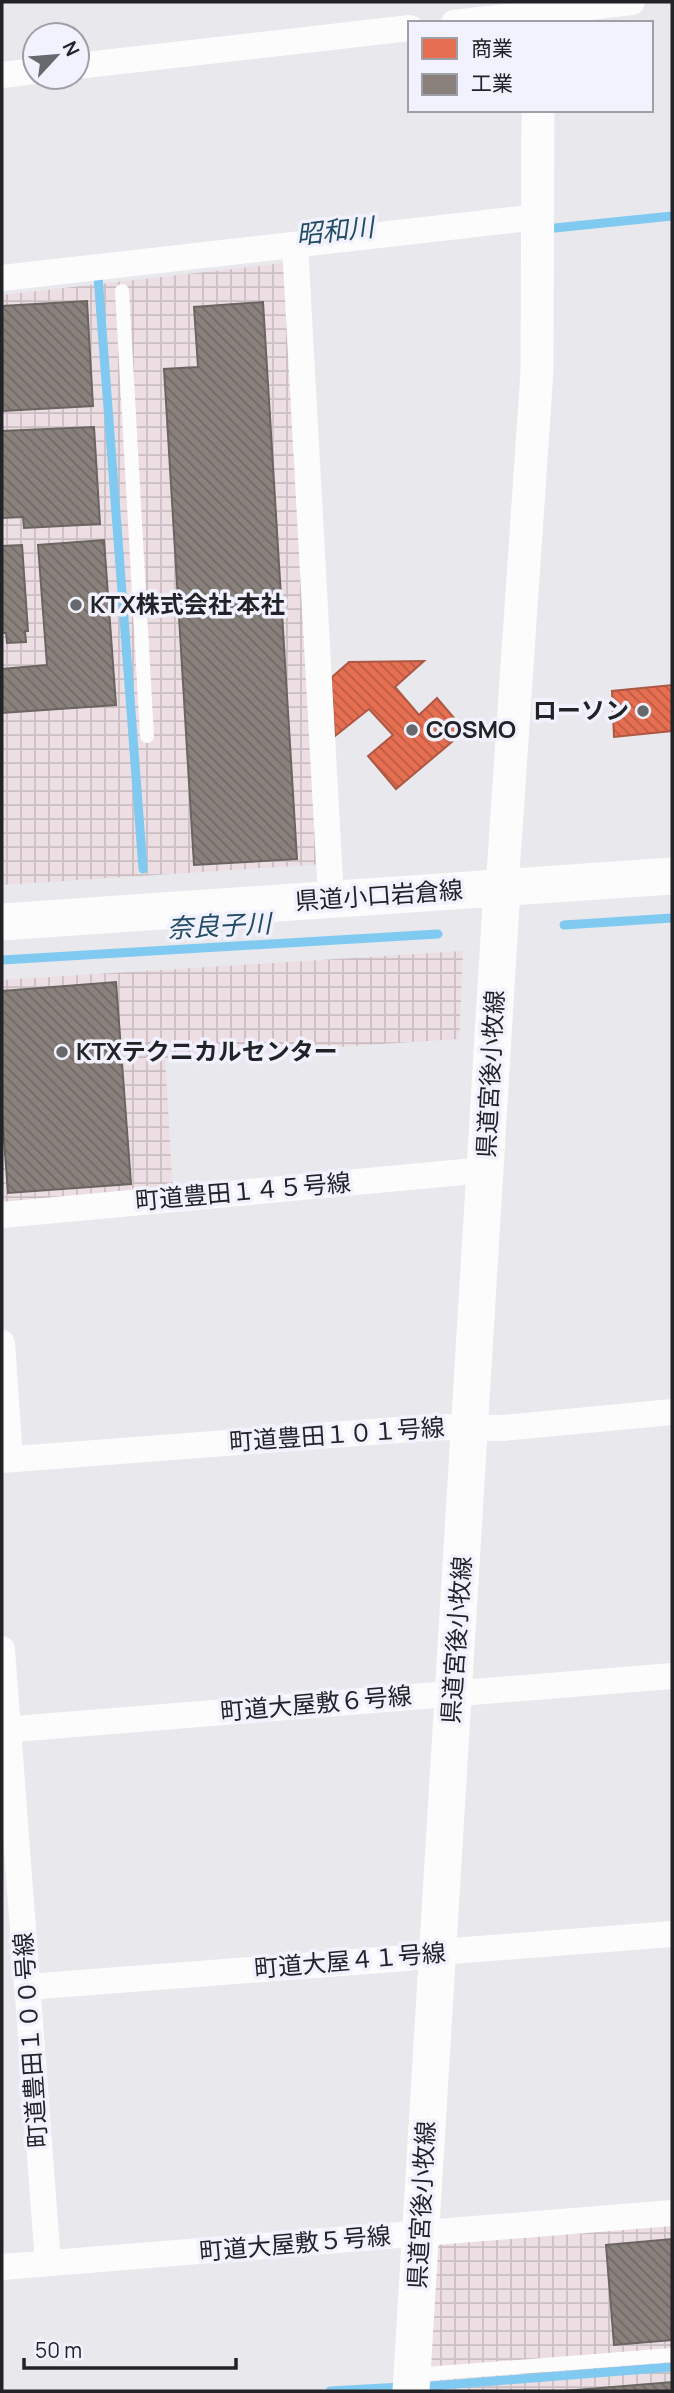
<svg xmlns="http://www.w3.org/2000/svg" width="674" height="2393" viewBox="0 0 674 2393" font-family="Manrope,'Noto Sans JP',sans-serif">
<style>
.industrial{fill:url(#industrial-grid)}
.shops{fill:url(#shops-back-hatch);stroke:#ac5844;stroke-width:2}
.industry{fill:url(#industry-back-hatch);stroke:#6b6562;stroke-width:2}
.lines{fill:none;stroke-linecap:round;stroke-linejoin:round}
.stream{stroke:#80caf1;stroke-width:9}
.service{stroke:#fcfcfc;stroke-width:14}
.minor{stroke:#fcfcfc;stroke-width:26}
.tertiary{stroke:#fcfcfc;stroke-width:33}
.secondary{stroke:#fcfcfc;stroke-width:37}
.poi-dot{fill:#67686c;stroke:#f2f2fe;stroke-width:2.5}
.labels{text-anchor:middle;stroke-width:7;stroke-linejoin:round;paint-order:stroke}
.poi-label{font-size:24px;font-weight:bold;fill:#222327;stroke:#f2f2fe;text-anchor:start}
.street-label{font-size:24px;fill:#222327;stroke:#f2f2fe}
.water-label{font-size:26px;font-style:italic;fill:#204b62;stroke:#f2f2fe}
</style>
<defs>
<pattern id="industrial-grid" width="8" height="8" patternUnits="userSpaceOnUse" patternTransform="scale(1.75)"><rect width="8" height="8" fill="#ecdee3"/><path d="M0 4h8M4 0v8" fill="none" stroke="#cabec3"/></pattern>
<pattern id="shops-back-hatch" width="6" height="6" patternUnits="userSpaceOnUse" patternTransform="scale(1.75)"><rect width="6" height="6" fill="#e76f51"/><path d="M-1 5l2 2M0 0l6 6M5-1l2 2" fill="none" stroke="#bb5b43"/></pattern>
<pattern id="industry-back-hatch" width="6" height="6" patternUnits="userSpaceOnUse" patternTransform="scale(1.75)"><rect width="6" height="6" fill="#8a817c"/><path d="M-1 5l2 2M0 0l6 6M5-1l2 2" fill="none" stroke="#706966"/></pattern>
</defs>
<rect width="100%" height="100%" fill="#e8e8ed"/>
<g class="industrial">
<path d="M 284,263 L 324,864 L 2,885 L 2,295 Z"/>
<path d="M 463,951 L 459,1039 L 165,1058 L 173,1191 L 4,1207 L 2,1175 L 2,980 Z"/>
<path d="M 672,2213 L 672,2391 L 411,2391 L 419,2234 Z"/>
</g>
<g class="shops">
<path d="M 424,661 L 395,687 L 419,715 L 437,698 L 465,731 L 396,789 L 368,756 L 393,735 L 369,709 L 335,736 L 331,678 L 349,662 Z"/>
<path d="M 672,685 L 672,731 L 614,737 L 612,691 Z"/>
</g>
<g class="industry">
<path d="M 87,301 L 93,406 L 3,411 L 2,306 Z"/>
<path d="M 263,302 L 297,859 L 194,865 L 164,369 L 198,367 L 194,307 Z"/>
<path d="M 94,427 L 100,524 L 24,528 L 23,517 L 2,518 L 2,431 Z"/>
<path d="M 104,540 L 116,705 L 2,713 L 2,669 L 47,665 L 38,545 Z"/>
<path d="M 22,545 L 28,631 L 25,631 L 26,642 L 7,643 L 6,633 L 2,633 L 2,546 Z"/>
<path d="M 116,982 L 131,1184 L 8,1193 L 2,1113 L 2,991 Z"/>
<path d="M 672,2239 L 672,2340 L 614,2345 L 606,2245 Z"/>
<path d="M 672,2382 L 672,2391 L 564,2391 Z"/>
</g>
<g class="lines">
<g class="stream">
<path d="M 545,229 L 672,216"/>
<path d="M 98,276 L 143,869"/>
<path d="M 564,925 L 672,918"/>
<path d="M 2,960 L 438,934"/>
<path d="M 419,2387 L 672,2367"/>
<path d="M 330,2391 L 402,2387"/>
</g>
<g class="service">
<path d="M 122,291 L 147,736"/>
<path d="M 413,2375 L 672,2355"/>
</g>
<g class="minor">
<path d="M 454,23 L 632,2"/>
<path d="M 77,66 L 410,28"/>
<path d="M 2,75 L 35,71"/>
<path d="M 295,245 L 331,899"/>
<path d="M 2,278 L 538,217"/>
<path d="M 2,1215 L 485,1170"/>
<path d="M 2,1343 L 10,1459"/>
<path d="M 2,1460 L 437,1427 L 503,1428 L 672,1412"/>
<path d="M 2,1649 L 48,2263"/>
<path d="M 2,1730 L 672,1676"/>
<path d="M 27,1987 L 406,1958 L 452,1951 L 672,1934"/>
<path d="M 2,2267 L 672,2213"/>
</g>
<g class="tertiary">
<path d="M 539,23 L 539,2"/>
<path d="M 502,888 L 537,371 L 538,110"/>
</g>
<g class="secondary">
<path d="M 2,922 L 672,876"/>
<path d="M 411,2391 L 502,888"/>
</g>
</g>
<g class="poi-dot">
<circle cx="76" cy="605" r="7"/>
<circle cx="643" cy="711" r="7"/>
<circle cx="412" cy="730" r="7"/>
<circle cx="62" cy="1052" r="7"/>
</g>
<g class="labels">
<g class="poi-label">
<text x="90" y="613">KTX株式会社 本社</text>
<text x="629" y="719" text-anchor="end">ローソン</text>
<text x="426" y="738">COSMO</text>
<text x="76" y="1060">KTXテクニカルセンター</text>
</g>
<g class="street-label">
<text transform="translate(379 896) rotate(-4)" y="8">県道小口岩倉線</text>
<text transform="translate(491 1074) rotate(-87)" y="8">県道宮後小牧線</text>
<text transform="translate(243 1192) rotate(-5)" y="8">町道豊田１４５号線</text>
<text transform="translate(337 1435) rotate(-4)" y="8">町道豊田１０１号線</text>
<text transform="translate(457 1640) rotate(-86)" y="8">県道宮後小牧線</text>
<text transform="translate(316 1704) rotate(-5)" y="8">町道大屋敷６号線</text>
<text transform="translate(350 1961) rotate(-5)" y="8">町道大屋４１号線</text>
<text transform="translate(31 2040) rotate(-94)" y="8">町道豊田１００号線</text>
<text transform="translate(422 2205) rotate(-87)" y="8">県道宮後小牧線</text>
<text transform="translate(295 2244) rotate(-5)" y="8">町道大屋敷５号線</text>
</g>
<g class="water-label">
<text transform="translate(335 231) rotate(-6)" y="9">昭和川</text>
<text transform="translate(219 926) rotate(-3)" y="9">奈良子川</text>
</g>
</g>
<rect width="674" height="2393" fill="none" stroke="#222327" stroke-width="7"/>
<rect x="408" y="21" width="245" height="91" fill="#f2f2fe" stroke="#9f9fa8" stroke-width="2"/>
<rect x="422" y="38" width="35" height="21" fill="#e76f51" stroke="#9f9fa8" stroke-width="2"/>
<text x="471" y="56" font-size="21" fill="#222327">商業</text>
<rect x="422" y="74" width="35" height="21" fill="#8a817c" stroke="#9f9fa8" stroke-width="2"/>
<text x="471" y="91" font-size="21" fill="#222327">工業</text>
<g transform="translate(56 56) rotate(64)"><circle r="33" fill="#f2f2fe" stroke="#9f9fa8" stroke-width="2"/>
<path d="M0-5L12 26L0 18L-12 26Z" fill="#67686c"/>
<text y="-10" font-size="19" font-weight="bold" text-anchor="middle" fill="#222327">N</text>
</g>
<path d="M24 2358v10h212v-10" fill="none" stroke="#222327" stroke-width="3.5"/>
<text x="35" y="2358" font-size="21" fill="#222327" stroke="#f2f2fe" stroke-width="5" paint-order="stroke">50 m</text>
</svg>
